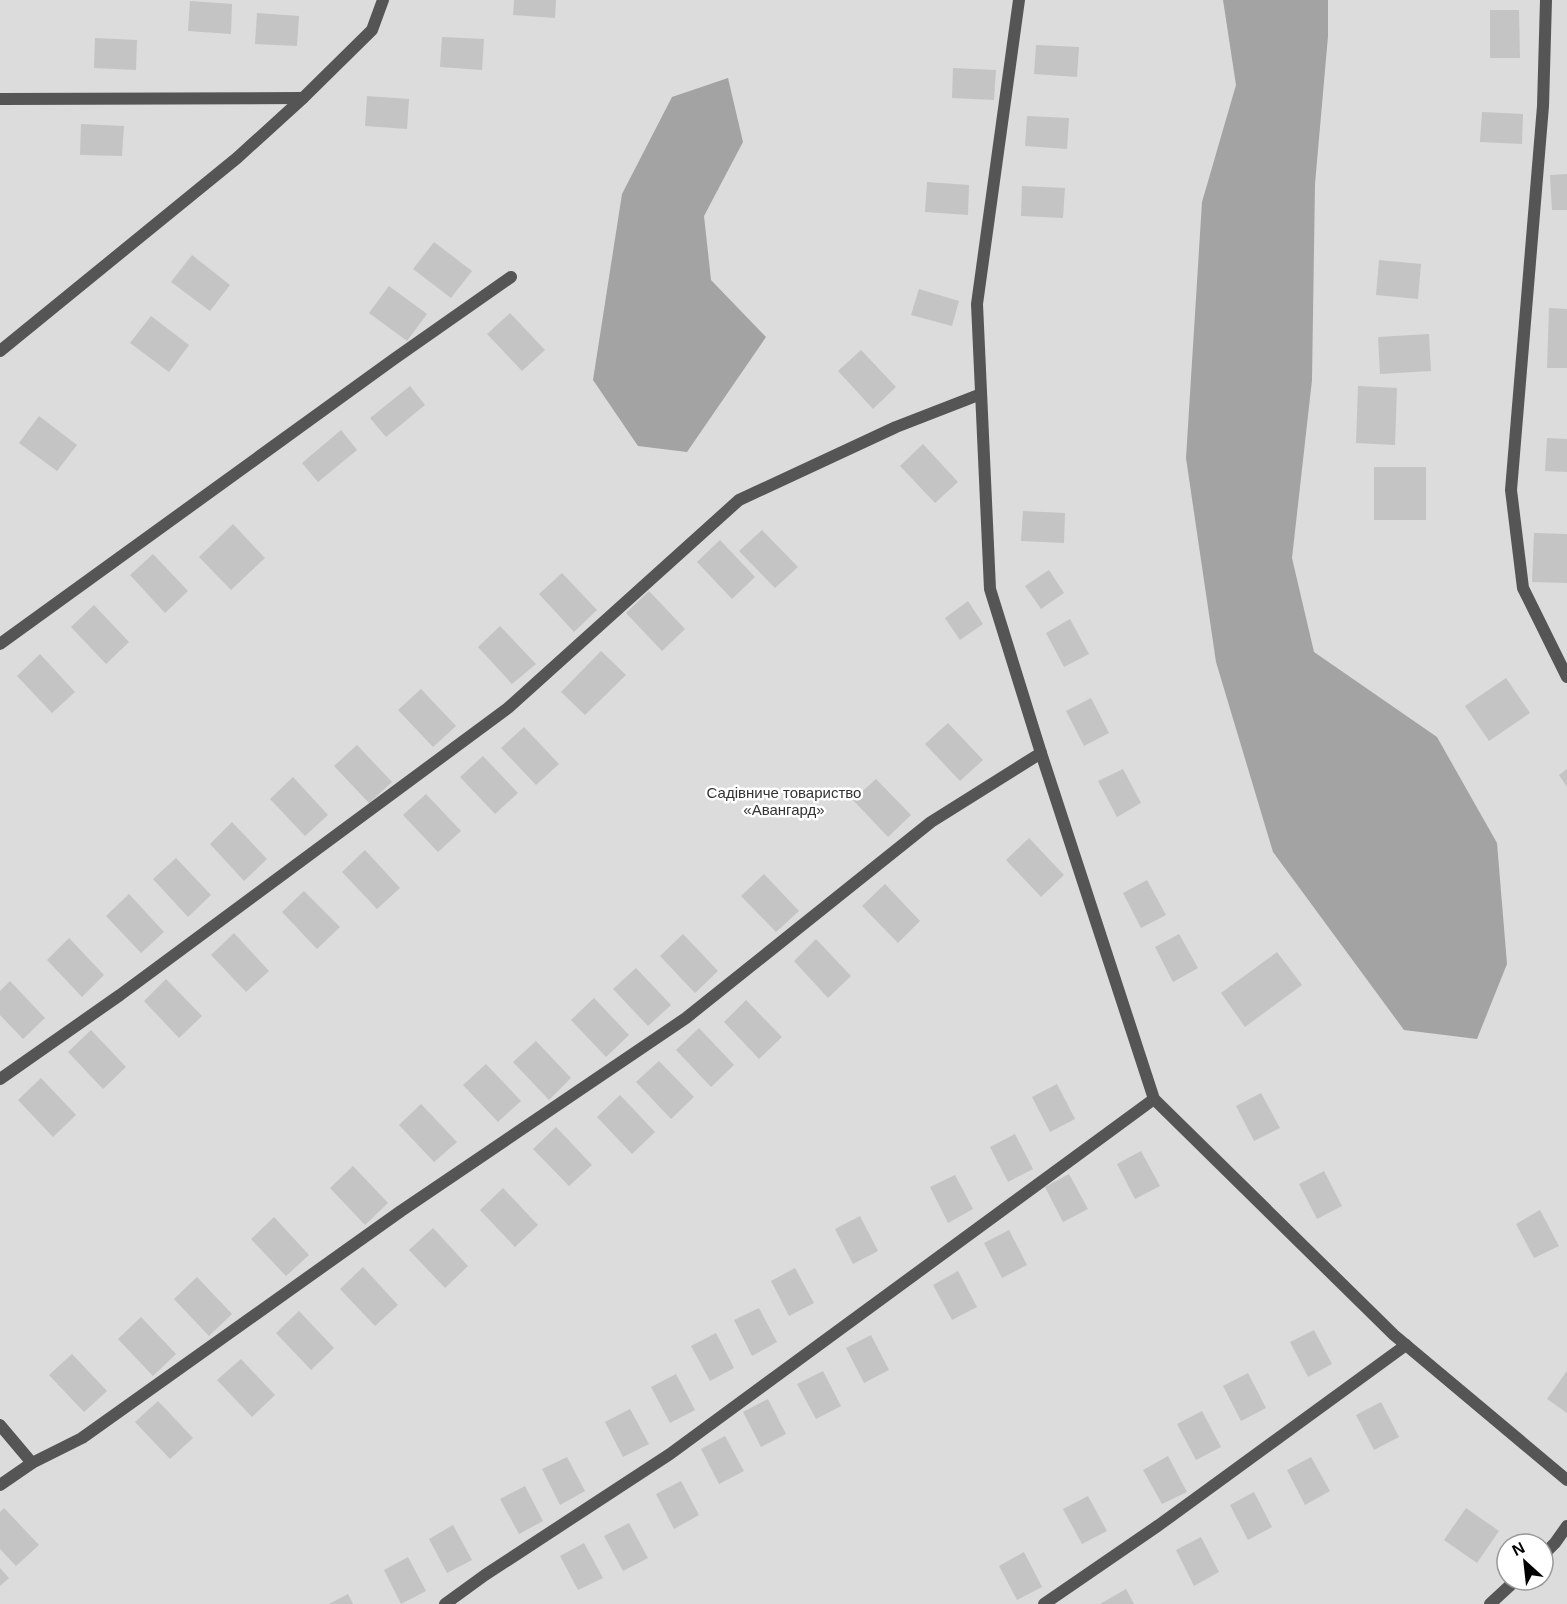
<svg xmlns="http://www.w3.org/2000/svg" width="1567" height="1604" viewBox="0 0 1567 1604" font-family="Arial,sans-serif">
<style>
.green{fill:#dcdcdc;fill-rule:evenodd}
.water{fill:#a3a3a3}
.building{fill:#c4c4c4}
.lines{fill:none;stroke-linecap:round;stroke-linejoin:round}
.street{stroke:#555;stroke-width:12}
.labels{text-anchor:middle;stroke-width:5;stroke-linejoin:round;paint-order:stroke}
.park-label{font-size:15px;fill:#333;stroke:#fff}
</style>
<rect width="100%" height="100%" fill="#fff"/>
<path class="green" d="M 0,0 L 1567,0 L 1567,1604 L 0,1604 ZM 1507,1544 L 1543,1544 L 1543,1580 L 1507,1580 Z"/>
<g class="water">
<path d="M 1223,0 L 1328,0 L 1328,36 L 1315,184 L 1312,380 L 1292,558 L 1314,652 L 1437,737 L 1497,843 L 1507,964 L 1477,1039 L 1404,1030 L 1273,852 L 1216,662 L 1186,458 L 1202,202 L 1236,85 Z"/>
<path d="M 728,78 L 743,142 L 704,216 L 711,280 L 766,337 L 687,452 L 638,446 L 593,380 L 622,194 L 672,97 Z"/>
</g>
<g class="building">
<path d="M 514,0 L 556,0 L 555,18 L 513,15 Z"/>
<path d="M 190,1 L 232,4 L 231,34 L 188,31 Z"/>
<path d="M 1490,10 L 1519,10 L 1520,58 L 1490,58 Z"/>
<path d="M 257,13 L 299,16 L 297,46 L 255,44 Z"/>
<path d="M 442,37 L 484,39 L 482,70 L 440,67 Z"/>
<path d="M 95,38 L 137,40 L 136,70 L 94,68 Z"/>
<path d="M 1036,45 L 1079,47 L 1077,77 L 1034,74 Z"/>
<path d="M 953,68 L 996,70 L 994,100 L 952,98 Z"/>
<path d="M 367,96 L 409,99 L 407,129 L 365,126 Z"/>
<path d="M 1482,112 L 1523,114 L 1522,144 L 1480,142 Z"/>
<path d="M 1027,116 L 1069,118 L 1067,149 L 1025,146 Z"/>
<path d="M 81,124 L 124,126 L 122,156 L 80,155 Z"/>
<path d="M 1567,174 L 1567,210 L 1552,210 L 1550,175 Z"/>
<path d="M 927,182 L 969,185 L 968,215 L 925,212 Z"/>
<path d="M 1022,186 L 1065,188 L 1063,218 L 1021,216 Z"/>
<path d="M 434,242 L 472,271 L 451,298 L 413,269 Z"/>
<path d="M 192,255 L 230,285 L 210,311 L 171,282 Z"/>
<path d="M 1379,260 L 1421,264 L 1418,299 L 1376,295 Z"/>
<path d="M 389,286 L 427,314 L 407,341 L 369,313 Z"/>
<path d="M 919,289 L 959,301 L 952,326 L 911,315 Z"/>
<path d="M 1549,308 L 1567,309 L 1567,368 L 1547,368 Z"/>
<path d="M 510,313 L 545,350 L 522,371 L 487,334 Z"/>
<path d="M 151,316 L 189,345 L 169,372 L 130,343 Z"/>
<path d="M 1429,334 L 1431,371 L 1380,374 L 1378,337 Z"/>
<path d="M 861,350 L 896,387 L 873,409 L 838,371 Z"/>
<path d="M 410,386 L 425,405 L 386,437 L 370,418 Z"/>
<path d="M 1358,386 L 1397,388 L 1395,445 L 1356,443 Z"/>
<path d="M 39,416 L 77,445 L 57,471 L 19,443 Z"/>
<path d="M 341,430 L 357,450 L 318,482 L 302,463 Z"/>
<path d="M 1547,438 L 1567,439 L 1567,472 L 1545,471 Z"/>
<path d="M 923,444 L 958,482 L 935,503 L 900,466 Z"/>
<rect x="1374" y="467" width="52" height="53"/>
<path d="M 1023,511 L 1065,513 L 1064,543 L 1021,541 Z"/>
<path d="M 233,524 L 265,558 L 231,590 L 199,557 Z"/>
<path d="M 762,530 L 798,567 L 775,588 L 739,551 Z"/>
<path d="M 1534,533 L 1567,534 L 1567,583 L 1532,582 Z"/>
<path d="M 720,540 L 755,577 L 732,599 L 697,562 Z"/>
<path d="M 153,554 L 188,591 L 165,613 L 130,575 Z"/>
<path d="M 1049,570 L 1064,593 L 1041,609 L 1025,586 Z"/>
<path d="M 562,573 L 597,610 L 574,632 L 539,594 Z"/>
<path d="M 649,591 L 685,629 L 662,651 L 626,613 Z"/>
<path d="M 968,601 L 983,624 L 960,640 L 945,618 Z"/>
<path d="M 94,605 L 129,642 L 106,664 L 71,627 Z"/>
<path d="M 1070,619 L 1089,654 L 1064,667 L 1046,633 Z"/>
<path d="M 500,626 L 536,664 L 512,684 L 478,647 Z"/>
<path d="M 601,651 L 626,675 L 585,715 L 561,692 Z"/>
<path d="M 40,654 L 75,692 L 52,713 L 17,676 Z"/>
<path d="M 1506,678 L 1530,713 L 1489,741 L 1465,706 Z"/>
<path d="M 421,689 L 456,726 L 433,747 L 398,710 Z"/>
<path d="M 1091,698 L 1109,733 L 1084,746 L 1066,711 Z"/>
<path d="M 948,723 L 983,760 L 960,781 L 925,744 Z"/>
<path d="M 524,727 L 559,764 L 536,785 L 501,748 Z"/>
<path d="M 357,745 L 392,782 L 369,803 L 334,766 Z"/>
<path d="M 483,756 L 518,793 L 495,814 L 460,777 Z"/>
<path d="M 1123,769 L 1141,803 L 1117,817 L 1098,781 Z"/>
<path d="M 1567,769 L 1567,787 L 1559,775 Z"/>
<path d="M 293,777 L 328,815 L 305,836 L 270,799 Z"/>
<path d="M 876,779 L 911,815 L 888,837 L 853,800 Z"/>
<path d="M 426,794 L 461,831 L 438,852 L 403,815 Z"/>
<path d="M 232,822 L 267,859 L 244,881 L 210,844 Z"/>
<path d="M 1029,838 L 1064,875 L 1041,897 L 1006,860 Z"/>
<path d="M 365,850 L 400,888 L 377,909 L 342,872 Z"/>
<path d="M 176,858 L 211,895 L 188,917 L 153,879 Z"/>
<path d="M 764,874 L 799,911 L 776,932 L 741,896 Z"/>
<path d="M 1147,880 L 1166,915 L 1141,928 L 1123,893 Z"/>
<path d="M 885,884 L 920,921 L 898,943 L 862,906 Z"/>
<path d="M 304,891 L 340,927 L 317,949 L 282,912 Z"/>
<path d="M 129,894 L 164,932 L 141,953 L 106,916 Z"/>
<path d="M 234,933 L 269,971 L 246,992 L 211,955 Z"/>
<path d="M 683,934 L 718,971 L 695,993 L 660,956 Z"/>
<path d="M 1179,934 L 1198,968 L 1173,982 L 1155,947 Z"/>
<path d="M 69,938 L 104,975 L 82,997 L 47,960 Z"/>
<path d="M 816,939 L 851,976 L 828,998 L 794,961 Z"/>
<path d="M 1277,952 L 1302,985 L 1245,1027 L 1221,993 Z"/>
<path d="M 636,968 L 671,1005 L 648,1026 L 613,989 Z"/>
<path d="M 166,979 L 202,1016 L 179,1038 L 144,1001 Z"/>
<path d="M 10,981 L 45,1018 L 23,1039 L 0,1015 L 0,991 Z"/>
<path d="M 594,998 L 629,1035 L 606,1057 L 571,1020 Z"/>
<path d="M 746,1000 L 782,1037 L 759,1059 L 724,1022 Z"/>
<path d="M 699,1028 L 734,1065 L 711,1087 L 676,1050 Z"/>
<path d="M 91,1030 L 126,1067 L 103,1089 L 68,1052 Z"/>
<path d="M 536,1041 L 571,1078 L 549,1100 L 513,1062 Z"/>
<path d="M 659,1061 L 694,1097 L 671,1119 L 636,1082 Z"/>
<path d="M 486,1064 L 521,1101 L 498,1122 L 463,1085 Z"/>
<path d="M 41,1078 L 76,1115 L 53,1137 L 18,1100 Z"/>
<path d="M 1057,1084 L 1075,1119 L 1050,1132 L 1032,1097 Z"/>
<path d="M 1261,1093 L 1280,1128 L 1254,1141 L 1236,1106 Z"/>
<path d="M 620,1095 L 655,1132 L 632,1154 L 597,1117 Z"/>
<path d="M 421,1104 L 457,1142 L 434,1162 L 399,1125 Z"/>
<path d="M 556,1127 L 592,1165 L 569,1186 L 533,1149 Z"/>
<path d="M 1015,1134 L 1033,1169 L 1008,1182 L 990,1147 Z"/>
<path d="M 1141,1151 L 1160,1186 L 1135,1199 L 1117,1164 Z"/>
<path d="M 353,1166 L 388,1203 L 365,1225 L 330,1188 Z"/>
<path d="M 1324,1171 L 1342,1206 L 1317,1219 L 1299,1184 Z"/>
<path d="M 1069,1174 L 1088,1209 L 1063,1222 L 1045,1187 Z"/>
<path d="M 955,1175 L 973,1209 L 948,1223 L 930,1187 Z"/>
<path d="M 503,1188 L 538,1225 L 515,1247 L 480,1210 Z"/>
<path d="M 1540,1210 L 1559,1246 L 1534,1258 L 1516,1224 Z"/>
<path d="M 860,1216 L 878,1251 L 853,1264 L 835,1229 Z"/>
<path d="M 274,1217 L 309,1255 L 286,1276 L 251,1239 Z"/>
<path d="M 433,1228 L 468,1266 L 445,1288 L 409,1250 Z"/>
<path d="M 1009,1230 L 1027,1265 L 1002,1278 L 984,1243 Z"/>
<path d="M 363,1267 L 398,1305 L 375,1326 L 340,1289 Z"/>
<path d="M 795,1268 L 814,1303 L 789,1316 L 771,1281 Z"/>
<path d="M 958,1271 L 977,1307 L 952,1320 L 933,1285 Z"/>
<path d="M 197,1277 L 232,1314 L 209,1336 L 174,1299 Z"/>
<path d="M 759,1308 L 777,1342 L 752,1356 L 734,1320 Z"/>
<path d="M 299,1311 L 334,1348 L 311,1370 L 276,1333 Z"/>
<path d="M 141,1317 L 176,1354 L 153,1376 L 118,1339 Z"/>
<path d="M 1314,1330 L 1332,1364 L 1308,1377 L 1290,1342 Z"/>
<path d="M 716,1333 L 734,1368 L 710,1381 L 691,1346 Z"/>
<path d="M 871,1335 L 889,1370 L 864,1383 L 846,1348 Z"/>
<path d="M 72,1354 L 107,1391 L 84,1412 L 49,1375 Z"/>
<path d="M 241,1359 L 275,1395 L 252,1417 L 217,1380 Z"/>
<path d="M 823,1371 L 841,1406 L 816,1419 L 797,1384 Z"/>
<path d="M 1567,1371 L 1567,1413 L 1547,1399 Z"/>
<path d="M 1248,1373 L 1266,1408 L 1241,1421 L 1223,1386 Z"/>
<path d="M 676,1374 L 695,1410 L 670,1423 L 651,1387 Z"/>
<path d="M 768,1399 L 786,1434 L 761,1447 L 743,1412 Z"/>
<path d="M 158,1401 L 193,1438 L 170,1459 L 135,1422 Z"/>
<path d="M 1381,1402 L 1399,1437 L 1374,1450 L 1356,1415 Z"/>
<path d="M 630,1409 L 649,1444 L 623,1457 L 605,1422 Z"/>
<path d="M 1202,1411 L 1221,1447 L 1196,1460 L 1177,1424 Z"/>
<path d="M 725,1436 L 744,1471 L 719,1484 L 701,1449 Z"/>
<path d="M 1168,1456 L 1187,1492 L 1162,1504 L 1143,1470 Z"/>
<path d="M 567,1457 L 585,1491 L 560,1505 L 542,1469 Z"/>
<path d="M 1311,1457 L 1330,1491 L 1305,1505 L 1287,1470 Z"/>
<path d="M 681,1481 L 699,1515 L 674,1529 L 656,1494 Z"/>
<path d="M 525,1486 L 543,1521 L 519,1534 L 500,1499 Z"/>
<path d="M 1254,1492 L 1272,1527 L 1248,1540 L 1230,1505 Z"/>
<path d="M 1088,1496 L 1107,1531 L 1082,1544 L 1063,1509 Z"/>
<path d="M 4,1508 L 39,1545 L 16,1566 L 0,1549 L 0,1512 Z"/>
<path d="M 1466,1508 L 1499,1531 L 1477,1563 L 1444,1540 Z"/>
<path d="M 629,1523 L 648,1558 L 623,1571 L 604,1536 Z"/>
<path d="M 453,1525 L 472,1560 L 447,1573 L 429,1539 Z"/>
<path d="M 1201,1537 L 1219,1572 L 1194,1586 L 1176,1550 Z"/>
<path d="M 584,1543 L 603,1578 L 578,1590 L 560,1556 Z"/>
<path d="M 1024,1552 L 1042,1587 L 1017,1600 L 999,1566 Z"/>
<path d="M 408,1557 L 426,1591 L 401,1604 L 384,1570 Z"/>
<path d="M 0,1568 L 9,1578 L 0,1586 Z"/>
<path d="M 1126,1589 L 1134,1604 L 1100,1604 Z"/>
<path d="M 348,1594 L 353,1604 L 329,1604 Z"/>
</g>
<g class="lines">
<g class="street">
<path d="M 1019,0 L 977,304 L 990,589 L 1041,753 L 1154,1099 L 1394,1335 L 1567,1480"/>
<path d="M 1546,0 L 1543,106 L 1511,490 L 1523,588 L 1567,677"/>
<path d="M 0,99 L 303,98"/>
<path d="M 0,351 L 237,158 L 303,98 L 372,30 L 383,0"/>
<path d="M 0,644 L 394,359 L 511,277"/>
<path d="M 0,1079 L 120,995 L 508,708 L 739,500 L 896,427 L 981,394"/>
<path d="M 0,1425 L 32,1463 L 82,1438 L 401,1211 L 686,1018 L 931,822 L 1041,753"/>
<path d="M 0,1485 L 32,1463"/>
<path d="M 1543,1555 L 1555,1543 L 1567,1526"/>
<path d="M 445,1604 L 485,1575 L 670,1454 L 1154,1099"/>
<path d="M 1044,1604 L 1159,1525 L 1406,1345"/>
<path d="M 1490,1604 L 1516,1580"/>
</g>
</g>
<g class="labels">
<g class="park-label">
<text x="784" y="798">Садівниче товариство<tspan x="784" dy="17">«Авангард»</tspan></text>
</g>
</g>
<g transform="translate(1525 1562) rotate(333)"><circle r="28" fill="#ffffff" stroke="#999999" stroke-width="1.5"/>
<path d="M0-4.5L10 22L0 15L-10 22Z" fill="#000000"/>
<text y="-9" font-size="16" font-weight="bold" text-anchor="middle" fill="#000000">N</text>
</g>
</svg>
